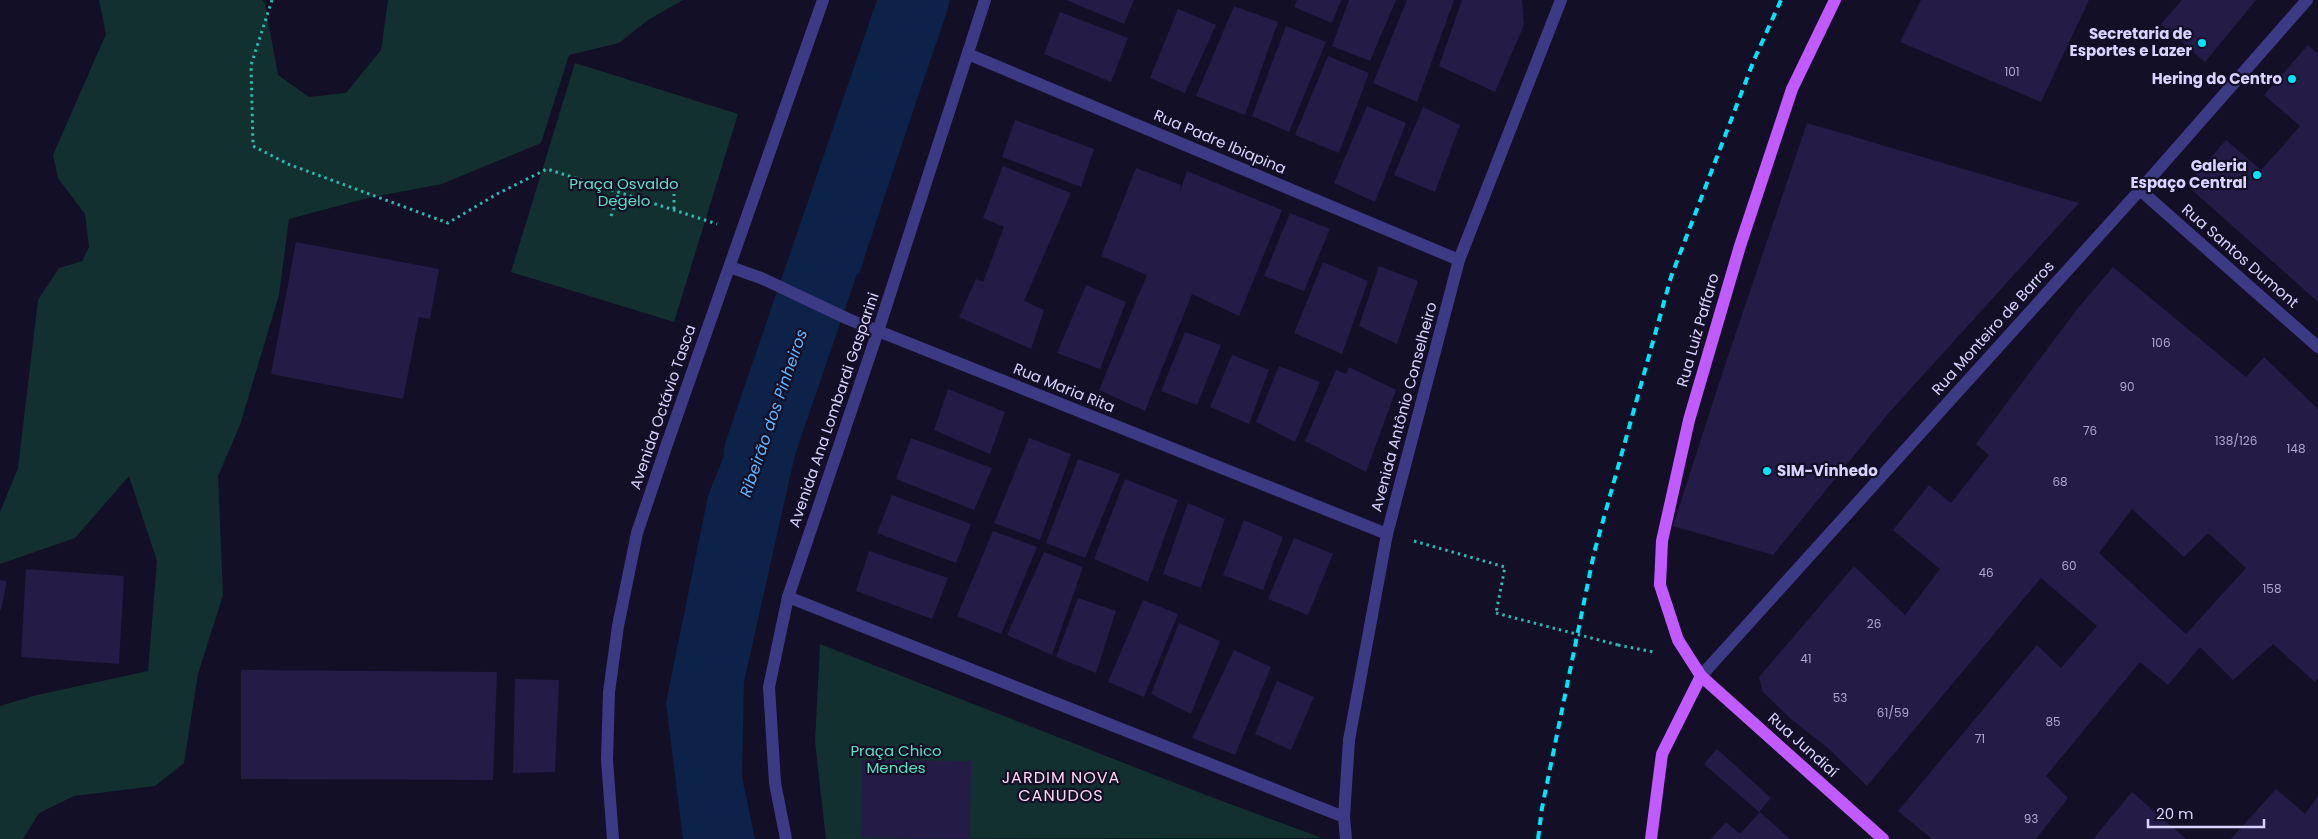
<svg xmlns="http://www.w3.org/2000/svg" width="2318" height="839" viewBox="0 0 2318 839" font-family="Poppins,sans-serif">
<style>
.green{fill:#12302f}
.water{fill:#0c2248}
.lines{fill:none;stroke-linecap:round;stroke-linejoin:round}
.river{stroke:#0c2248;stroke-width:70}
.building{fill:#241b47;fill-rule:evenodd}
.path{stroke:#2fb8b0;stroke-width:3;stroke-dasharray:2.5 4;stroke-linecap:butt}
.minor{stroke:#3d3a85;stroke-width:12}
.major{stroke:#c25bff;stroke-width:12}
.rail{stroke:#00e5ff;stroke-width:4;stroke-dasharray:8 6;stroke-linecap:butt}
.path-bridge{stroke:#2fb8b0;stroke-width:3;stroke-dasharray:2.5 4;stroke-linecap:butt}
.poi-dot{fill:#00e5ff;stroke:#130f26;stroke-width:2}
.labels{text-anchor:middle;stroke-width:4.5;stroke-linejoin:round;paint-order:stroke}
.number-label{font-size:12px;fill:#aca6d1}
.poi-label{font-size:15px;font-weight:bold;fill:#d9d4ff;stroke:#130f26;text-anchor:end}
.street-label{font-size:15px;fill:#d9d4ff;stroke:#130f26}
.park-label{font-size:15px;fill:#5fe0c0;stroke:#130f26}
.water-label{font-size:16px;font-style:italic;fill:#62b6ff;stroke:#130f26}
.neighbourhood-label{font-size:16px;letter-spacing:1px;fill:#ffd6f0;stroke:#130f26}
</style>
<rect width="100%" height="100%" fill="#130f26"/>
<g class="green">
<path d="M 99,0 L 262,0 L 265,4 L 278,75 L 309,97 L 346,93 L 381,50 L 388,0 L 683,0 L 648,20 L 619,43 L 569,55 L 541,143 L 442,184 L 368,198 L 289,219 L 279,295 L 240,425 L 218,476 L 223,595 L 198,674 L 184,763 L 155,786 L 74,796 L 39,813 L 23,839 L 0,839 L 0,706 L 37,695 L 148,671 L 157,561 L 129,476 L 75,538 L 0,564 L 0,512 L 18,468 L 38,300 L 59,268 L 82,261 L 89,247 L 85,214 L 58,178 L 53,155 L 106,34 Z"/>
<path d="M 575,63 L 738,114 L 674,322 L 511,272 Z"/>
<path d="M 820,644 L 1211,797 L 1322,838 L 826,839 L 815,742 Z"/>
</g>
<g class="water">
<path d="M 886,0 L 950,0 L 859,274 L 799,246 Z"/>
<path d="M 763,350 L 814,370 L 744,682 L 742,777 L 755,839 L 683,839 L 666,703 L 708,496 L 750,390 Z"/>
</g>
<g class="lines">
<path class="river" d="M 759,452 L 914,0"/>
</g>
<g class="building">
<path d="M 1066,0 L 1134,0 L 1124,24 Z"/>
<path d="M 1297,0 L 1341,0 L 1332,23 L 1294,7 Z"/>
<path d="M 1349,0 L 1396,0 L 1370,61 L 1332,46 Z"/>
<path d="M 1407,0 L 1454,0 L 1417,102 L 1373,83 Z"/>
<path d="M 1462,0 L 1522,0 L 1524,25 L 1495,92 L 1439,66 Z"/>
<path d="M 1921,0 L 2089,0 L 2041,102 L 1900,42 Z"/>
<path d="M 2182,0 L 2256,0 L 2205,62 L 2161,24 Z"/>
<path d="M 1234,6 L 1278,22 L 1245,115 L 1196,96 Z"/>
<path d="M 1178,9 L 1216,25 L 1185,93 L 1150,78 Z"/>
<path d="M 1060,12 L 1128,38 L 1111,82 L 1044,54 Z"/>
<path d="M 1286,26 L 1326,42 L 1289,132 L 1252,116 Z"/>
<path d="M 2308,45 L 2318,54 L 2318,302 L 2192,190 L 2192,179 L 2226,140 L 2261,170 L 2282,147 L 2300,126 L 2264,95 Z"/>
<path d="M 1328,56 L 1369,73 L 1339,153 L 1295,135 Z"/>
<path d="M 1367,106 L 1406,123 L 1375,202 L 1334,183 Z"/>
<path d="M 1423,107 L 1460,125 L 1435,192 L 1394,175 Z"/>
<path d="M 1015,120 L 1094,149 L 1081,187 L 1002,157 Z"/>
<path d="M 1807,123 L 2079,203 L 1887,415 L 1773,555 L 1673,526 L 1722,374 Z"/>
<path d="M 1003,166 L 1071,193 L 1024,301 L 1044,310 L 1031,349 L 959,317 L 976,279 L 983,282 L 1004,227 L 983,218 Z"/>
<path d="M 1136,168 L 1181,185 L 1179,194 L 1187,171 L 1282,210 L 1239,316 L 1192,294 L 1145,411 L 1099,390 L 1147,275 L 1101,256 Z"/>
<path d="M 1290,213 L 1330,229 L 1304,291 L 1264,276 Z"/>
<path d="M 296,242 L 439,269 L 430,319 L 419,317 L 403,399 L 271,374 Z"/>
<path d="M 1323,262 L 1368,281 L 1342,354 L 1294,333 Z"/>
<path d="M 1379,266 L 1418,281 L 1397,344 L 1359,326 Z"/>
<path d="M 2113,267 L 2246,377 L 2264,357 L 2318,409 L 2318,678 L 2315,682 L 2273,644 L 2233,680 L 2200,647 L 2168,685 L 2140,662 L 2046,776 L 2068,798 L 2036,839 L 1932,839 L 1898,811 L 2037,645 L 2061,668 L 2097,626 L 2041,578 L 1867,786 L 1829,749 L 1791,719 L 1763,692 L 1759,677 L 1854,566 L 1905,615 L 1940,569 L 1893,530 L 1929,485 L 1951,503 L 1989,455 L 1976,444 L 2078,308 ZM 2132,509 L 2184,557 L 2208,533 L 2246,568 L 2186,634 L 2099,553 Z"/>
<path d="M 1086,285 L 1126,302 L 1100,369 L 1057,353 Z"/>
<path d="M 1185,332 L 1221,345 L 1197,405 L 1161,391 Z"/>
<path d="M 1232,355 L 1269,370 L 1249,424 L 1210,407 Z"/>
<path d="M 1279,366 L 1320,382 L 1295,442 L 1256,422 Z"/>
<path d="M 1349,367 L 1396,390 L 1366,472 L 1305,441 L 1336,370 L 1346,374 Z"/>
<path d="M 948,389 L 1005,412 L 990,454 L 934,430 Z"/>
<path d="M 911,438 L 992,468 L 974,510 L 896,479 Z"/>
<path d="M 1029,438 L 1071,454 L 1040,540 L 994,523 Z"/>
<path d="M 1078,459 L 1120,474 L 1085,558 L 1046,543 Z"/>
<path d="M 1125,479 L 1178,500 L 1148,582 L 1094,559 Z"/>
<path d="M 892,495 L 971,524 L 956,563 L 877,533 Z"/>
<path d="M 1188,503 L 1225,519 L 1201,588 L 1163,574 Z"/>
<path d="M 1244,520 L 1283,537 L 1263,590 L 1223,575 Z"/>
<path d="M 993,531 L 1037,547 L 1001,634 L 957,616 Z"/>
<path d="M 1294,538 L 1333,554 L 1308,615 L 1268,599 Z"/>
<path d="M 869,551 L 948,578 L 932,619 L 856,591 Z"/>
<path d="M 1044,552 L 1083,567 L 1052,655 L 1007,635 Z"/>
<path d="M 26,569 L 124,576 L 119,664 L 21,657 Z"/>
<path d="M 0,580 L 7,581 L 1,610 L 0,610 Z"/>
<path d="M 1078,598 L 1116,611 L 1096,673 L 1056,657 Z"/>
<path d="M 1143,600 L 1178,614 L 1144,697 L 1108,682 Z"/>
<path d="M 1179,623 L 1220,641 L 1191,714 L 1151,694 Z"/>
<path d="M 1234,650 L 1271,667 L 1235,755 L 1192,738 Z"/>
<path d="M 241,670 L 497,672 L 493,780 L 241,779 Z"/>
<path d="M 515,679 L 559,680 L 555,772 L 513,773 Z"/>
<path d="M 1277,681 L 1314,697 L 1291,750 L 1255,734 Z"/>
<path d="M 1717,749 L 1771,798 L 1759,812 L 1704,764 Z"/>
<path d="M 862,760 L 971,761 L 970,839 L 861,837 Z"/>
<path d="M 2276,789 L 2305,814 L 2318,796 L 2318,839 L 2231,839 Z"/>
<path d="M 2132,792 L 2186,839 L 2093,839 Z"/>
<path d="M 1760,812 L 1790,839 L 1711,839 L 1726,822 L 1740,834 Z"/>
</g>
<g class="lines">
<g class="path">
<path d="M 272,0 L 251,65 L 253,146 L 288,164 L 448,223 L 497,194 L 547,169 L 717,224"/>
<path d="M 674,209 L 674,194"/>
<path d="M 611,216 L 619,192"/>
<path d="M 1414,541 L 1505,567 L 1496,613"/>
<path d="M 1618,645 L 1654,652"/>
</g>
<g class="minor">
<path d="M 968,54 L 1459,260"/>
<path d="M 2140,190 L 2318,347"/>
<path d="M 730,267 L 761,278 L 848,319 L 1387,534"/>
<path d="M 788,597 L 1344,817"/>
<path d="M 1701,676 L 2140,190 L 2307,0"/>
<path d="M 613,839 L 607,760 L 609,692 L 618,626 L 637,533 L 667,444 L 823,0"/>
<path d="M 786,839 L 775,783 L 769,687 L 788,597 L 878,331 L 985,0"/>
<path d="M 1346,839 L 1344,817 L 1349,740 L 1387,534 L 1459,260 L 1561,0"/>
</g>
<g class="major">
<path d="M 1835,0 L 1792,89 L 1740,246 L 1689,420 L 1662,541 L 1660,585 L 1678,640 L 1701,676 L 1883,839"/>
<path d="M 1651,839 L 1662,754 L 1701,676"/>
</g>
<path class="rail" d="M 1538,839 L 1542,808 L 1594,553 L 1671,277 L 1754,60 L 1781,0"/>
<path class="path-bridge" d="M 1496,613 L 1618,645"/>
</g>
<g class="poi-dot">
<circle cx="2202" cy="43" r="5"/>
<circle cx="2292" cy="79" r="5"/>
<circle cx="2257" cy="175" r="5"/>
<circle cx="1767" cy="471" r="5"/>
</g>
<g class="labels">
<g class="number-label">
<text x="2012" y="76">101</text>
<text x="2161" y="347">106</text>
<text x="2127" y="391">90</text>
<text x="2090" y="435">76</text>
<text x="2236" y="445">138/126</text>
<text x="2296" y="453">148</text>
<text x="2060" y="486">68</text>
<text x="2069" y="570">60</text>
<text x="1986" y="577">46</text>
<text x="2272" y="593">158</text>
<text x="1874" y="628">26</text>
<text x="1806" y="663">41</text>
<text x="1840" y="702">53</text>
<text x="1893" y="717">61/59</text>
<text x="2053" y="726">85</text>
<text x="1980" y="743">71</text>
<text x="2031" y="823">93</text>
</g>
<g class="poi-label">
<text x="2192" y="39">Secretaria de<tspan x="2192" dy="17">Esportes e Lazer</tspan></text>
<text x="2282" y="84">Hering do Centro</text>
<text x="2247" y="171">Galeria<tspan x="2247" dy="17">Espaço Central</tspan></text>
<text x="1777" y="476" text-anchor="start">SIM-Vinhedo</text>
</g>
<g class="street-label">
<text transform="translate(1220 142) rotate(23)" y="5">Rua Padre Ibiapina</text>
<text transform="translate(2240 256) rotate(41)" y="5">Rua Santos Dumont</text>
<text transform="translate(1993 328) rotate(-48)" y="5">Rua Monteiro de Barros</text>
<text transform="translate(1698 330) rotate(-74)" y="5">Rua Luiz Paffaro</text>
<text transform="translate(1064 388) rotate(22)" y="5">Rua Maria Rita</text>
<text transform="translate(663 407) rotate(-71)" y="5">Avenida Octávio Tasca</text>
<text transform="translate(1404 407) rotate(-75)" y="5">Avenida Antônio Conselheiro</text>
<text transform="translate(834 410) rotate(-71)" y="5">Avenida Ana Lombardi Gasparini</text>
<text transform="translate(1803 745) rotate(42)" y="5">Rua Jundiaí</text>
</g>
<g class="park-label">
<text x="624" y="189">Praça Osvaldo<tspan x="624" dy="17">Degelo</tspan></text>
<text x="896" y="756">Praça Chico<tspan x="896" dy="17">Mendes</tspan></text>
</g>
<g class="water-label">
<text transform="translate(773 413) rotate(-71)" y="6">Ribeirão dos Pinheiros</text>
</g>
<g class="neighbourhood-label">
<text x="1061" y="783">JARDIM NOVA<tspan x="1061" dy="18">CANUDOS</tspan></text>
</g>
</g>
<path d="M2148 819v8h116v-8" fill="none" stroke="#d9d4ff" stroke-width="2.5"/>
<text x="2156" y="819" font-size="15" fill="#d9d4ff" stroke="#130f26" stroke-width="4" paint-order="stroke">20 m</text>
</svg>
